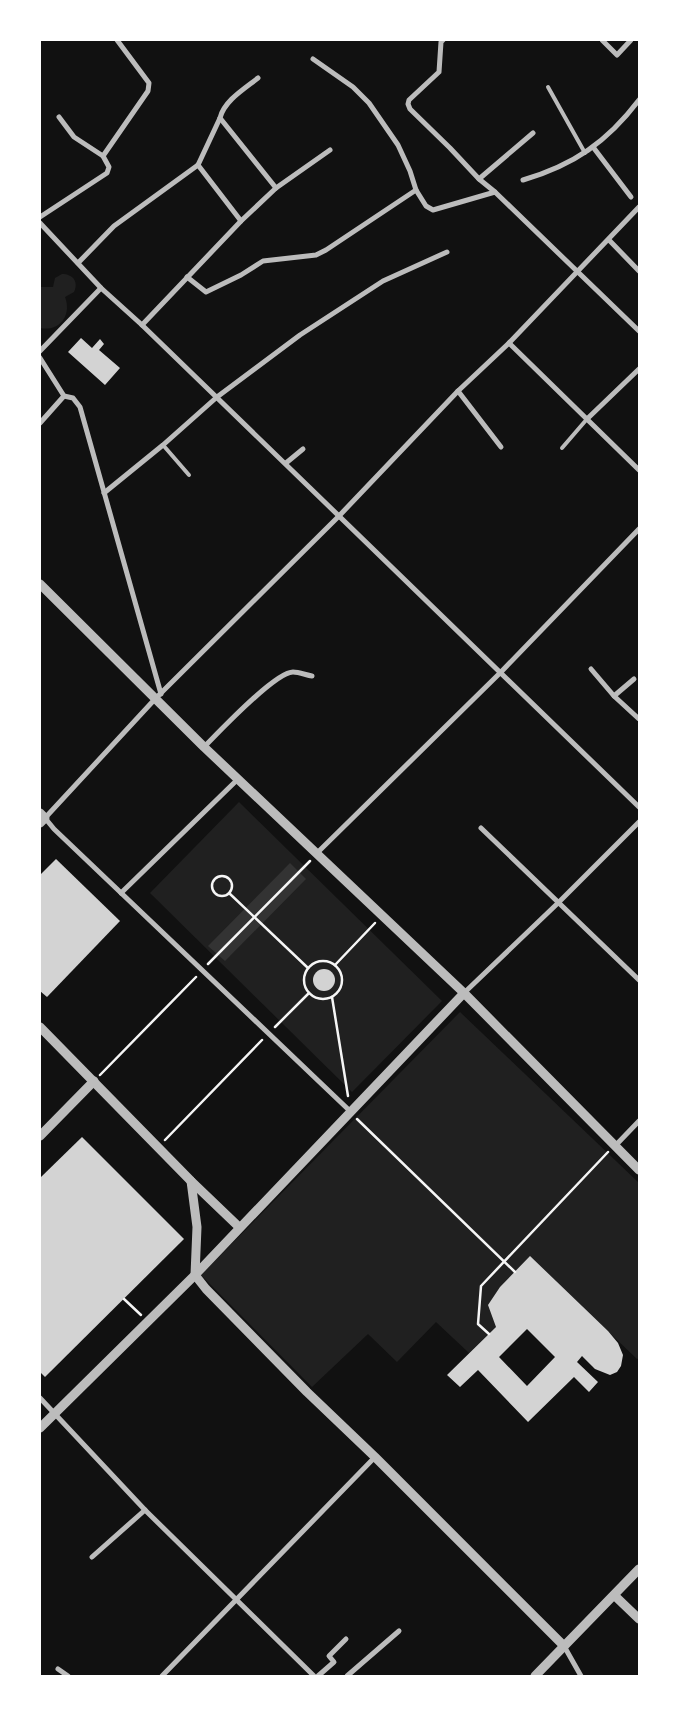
<svg xmlns="http://www.w3.org/2000/svg" width="679" height="1716" viewBox="0 0 679 1716" font-family="'Fira Sans Condensed',sans-serif">
<style>
.green{fill:#202020}
.water{fill:#333}
.building{fill:#d3d3d3;fill-rule:evenodd}
.lines{fill:none;stroke-linecap:round;stroke-linejoin:round}
.path{stroke:#f5f5f5;stroke-width:2.5}
.service{stroke:#bcbcbc;stroke-width:4}
.minor{stroke:#bcbcbc;stroke-width:5}
.tertiary{stroke:#bcbcbc;stroke-width:9}
</style>
<rect width="100%" height="100%" fill="#111"/>
<g class="green">
<path d="M 62,274 C 73,274 79,282 74,292 L 65,297 C 72,315 60,332 40,328 L 40,287 L 53,287 L 55,278 Z"/>
<path d="M 239,802 L 442,1001 L 352,1092 L 150,893 Z"/>
<path d="M 460,1012 L 639,1183 L 639,1358 L 637,1359 L 530,1257 L 500,1287 L 489,1305 L 496,1327 L 469,1353 L 436,1322 L 397,1362 L 368,1334 L 312,1387 L 201,1275 Z"/>
</g>
<path class="water" d="M 290,863 L 306,879 L 225,961 L 208,946 Z"/>
<g class="building">
<path d="M 81,338 L 92,348 L 100,339 L 104,344 L 99,350 L 120,368 L 105,385 L 68,352 Z"/>
<path d="M 56,859 L 120,921 L 47,997 L 40,991 L 40,875 Z"/>
<circle cx="324" cy="980" r="11"/>
<path d="M 82,1137 L 184,1239 L 45,1377 L 40,1372 L 40,1178 Z"/>
<path d="M 530,1256 L 608,1331 L 618,1343 L 623,1355 L 621,1366 L 617,1372 L 610,1375 L 595,1369 L 582,1356 L 577,1362 L 598,1382 L 589,1392 L 574,1377 L 528,1422 L 478,1370 L 460,1387 L 447,1375 L 496,1327 L 488,1305 L 500,1287 ZM 527,1329 L 555,1357 L 527,1386 L 499,1357 Z"/>
</g>
<g class="lines">
<g class="path">
<circle cx="222" cy="886" r="10"/>
<path d="M 229,893 L 308,968"/>
<circle cx="323" cy="980" r="19"/>
<path d="M 208,964 L 310,861"/>
<path d="M 335,965 L 375,923"/>
<path d="M 332,997 L 348,1096"/>
<path d="M 275,1027 L 309,993"/>
<path d="M 100,1075 L 196,977"/>
<path d="M 357,1119 L 515,1272"/>
<path d="M 165,1140 L 262,1040"/>
<path d="M 124,1299 L 141,1315"/>
<path d="M 489,1334 L 478,1324 L 481,1286 L 608,1152"/>
</g>
<g class="service">
<path d="M 548,87 L 585,153"/>
<path d="M 163,445 L 189,475"/>
<path d="M 562,448 L 587,419"/>
</g>
<g class="minor">
<path d="M 443,40 L 441,42 L 439,72 L 409,100 L 408,104 L 410,109 L 450,148 L 479,179 L 495,192 L 639,331"/>
<path d="M 602,40 L 617,55 L 631,40"/>
<path d="M 313,59 L 353,87 L 369,103 L 398,145 L 410,171 L 416,190 L 426,206 L 433,210 L 495,192"/>
<path d="M 59,117 L 74,137 L 103,156"/>
<path d="M 220,118 L 276,188"/>
<path d="M 593,147 L 631,197"/>
<path d="M 198,165 L 241,221"/>
<path d="M 479,179 L 533,133"/>
<path d="M 523,180 C 574,165 607,142 639,100"/>
<path d="M 40,217 L 107,173 L 109,167 L 103,156 L 148,91 L 149,83 L 117,40"/>
<path d="M 40,223 L 101,288 L 142,325 L 639,807"/>
<path d="M 609,240 L 639,271"/>
<path d="M 78,263 L 114,226 L 198,165 L 220,118 C 224,101 244,89 258,78"/>
<path d="M 187,277 L 206,292 L 241,275 L 263,261 L 316,255 L 326,250 L 416,190"/>
<path d="M 142,325 L 241,221 L 276,188 L 330,150"/>
<path d="M 509,343 L 639,470"/>
<path d="M 40,351 L 101,288"/>
<path d="M 40,358 L 64,396 L 73,398 L 80,407 L 161,694"/>
<path d="M 458,391 L 501,447"/>
<path d="M 587,419 L 639,369"/>
<path d="M 40,423 L 64,396"/>
<path d="M 286,463 L 303,449"/>
<path d="M 104,493 L 163,445 L 217,397 L 300,335 L 383,281 L 447,252"/>
<path d="M 591,669 L 614,696 L 639,719"/>
<path d="M 614,696 L 634,679"/>
<path d="M 204,747 C 218,733 275,672 293,672 C 299,672 306,675 312,676"/>
<path d="M 481,828 L 639,980"/>
<path d="M 316,854 L 501,672 L 639,529"/>
<path d="M 121,893 L 237,780"/>
<path d="M 464,993 L 558,903 L 639,822"/>
<path d="M 351,1112 L 54,829 L 45,818 L 155,699 L 339,516 L 458,391 L 509,343 L 639,207"/>
<path d="M 615,1146 L 639,1121"/>
<path d="M 40,1398 L 145,1510 L 314,1676"/>
<path d="M 92,1557 L 145,1510"/>
<path d="M 564,1646 L 581,1676"/>
<path d="M 58,1669 L 68,1676"/>
<path d="M 162,1676 L 375,1457"/>
<path d="M 318,1676 L 334,1662 L 329,1656 L 346,1639"/>
<path d="M 347,1676 L 399,1631"/>
</g>
<g class="tertiary">
<path d="M 40,584 L 204,747 L 464,993 L 639,1170"/>
<path d="M 40,813 L 45,818 L 40,823"/>
<path d="M 40,1027 L 191,1181 L 239,1227"/>
<path d="M 40,1136 L 94,1081"/>
<path d="M 191,1181 L 197,1227 L 195,1275 L 206,1289 L 307,1392 L 375,1457 L 564,1646"/>
<path d="M 40,1428 L 195,1275 L 464,993"/>
<path d="M 614,1595 L 639,1619"/>
<path d="M 535,1676 L 639,1569"/>
</g>
</g>
<rect width="679" height="1716" fill="none" stroke="#ffffff" stroke-width="82"/>
</svg>
